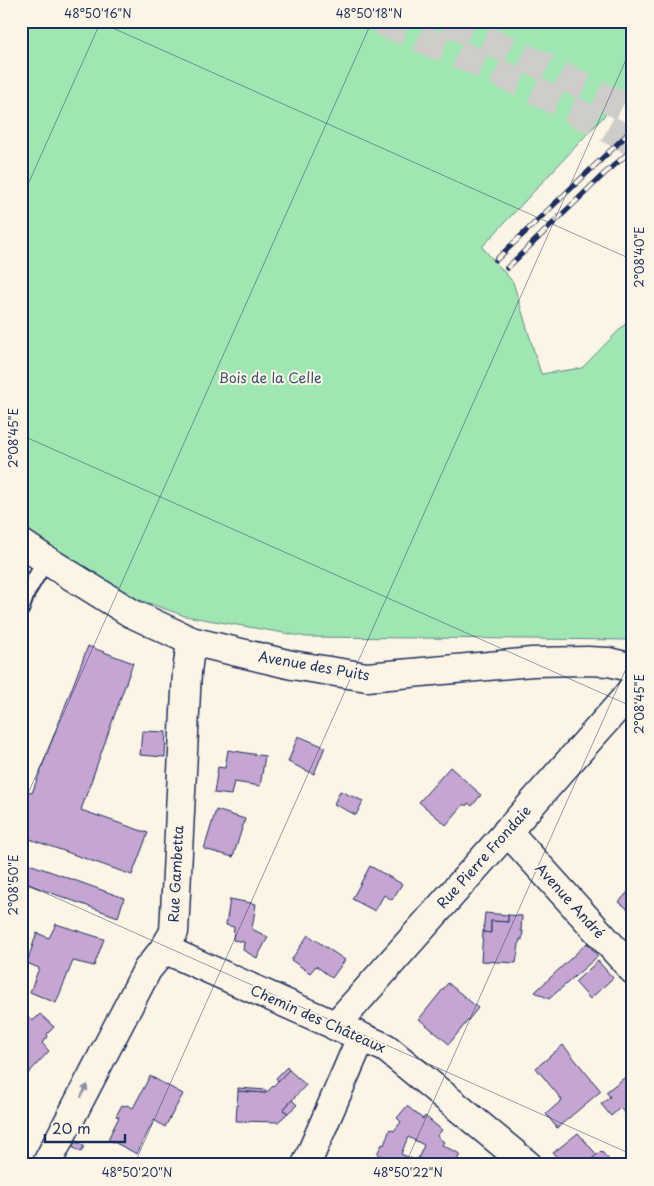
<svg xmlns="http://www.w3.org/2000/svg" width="654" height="1186" viewBox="0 0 654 1186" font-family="'Playpen Sans',sans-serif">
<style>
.green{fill:#a0e6b3;stroke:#5e8a88}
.building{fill:#c5a5d1;stroke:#1b2f5e;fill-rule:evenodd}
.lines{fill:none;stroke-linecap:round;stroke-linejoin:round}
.motorway-tunnel{stroke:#cfcdca;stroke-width:28;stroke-dasharray:28 14;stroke-linecap:butt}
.service-casing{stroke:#1b2f5e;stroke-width:19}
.minor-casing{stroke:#1b2f5e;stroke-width:31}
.tertiary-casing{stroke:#1b2f5e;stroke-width:31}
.service{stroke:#fcf5e5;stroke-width:15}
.minor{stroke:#fcf5e5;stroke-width:28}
.tertiary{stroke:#fcf5e5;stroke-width:28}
.rail-casing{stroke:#1b2f5e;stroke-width:5.5}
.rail{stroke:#fcf5e5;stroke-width:4;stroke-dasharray:11;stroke-linecap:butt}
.oneway{fill:#8c92a2}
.ticks{fill:none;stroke:#1b2f5e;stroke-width:1;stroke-opacity:0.45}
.labels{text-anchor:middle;stroke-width:4;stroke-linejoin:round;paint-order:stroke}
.park-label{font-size:14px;fill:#36546f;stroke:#fcf5e5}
.street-label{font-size:14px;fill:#1b2f5e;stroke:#fcf5e5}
.neatline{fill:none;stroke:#1b2f5e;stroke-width:2}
.ticks-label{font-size:12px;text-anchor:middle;fill:#1b2f5e}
</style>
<rect width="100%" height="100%" fill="#fcf5e5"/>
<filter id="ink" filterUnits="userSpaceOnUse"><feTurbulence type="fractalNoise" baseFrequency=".02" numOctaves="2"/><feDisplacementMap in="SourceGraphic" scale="10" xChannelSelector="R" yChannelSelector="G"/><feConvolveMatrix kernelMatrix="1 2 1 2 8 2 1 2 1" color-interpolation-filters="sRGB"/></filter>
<g filter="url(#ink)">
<path class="green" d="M 21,21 L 633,21 L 633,85 L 482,247 L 513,282 L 541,374 L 582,368 L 633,316 L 633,640 L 307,637 L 185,616 L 137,599 L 21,530 Z"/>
<g class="building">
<path d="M 88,646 L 133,663 L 81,810 L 148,833 L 132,875 L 21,836 L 21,789 L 32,793 Z"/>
<path d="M 142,731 L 166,732 L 165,757 L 140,755 Z"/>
<path d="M 298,736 L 325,747 L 314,774 L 288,762 Z"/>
<path d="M 228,750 L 265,756 L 260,786 L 234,782 L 231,795 L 214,793 L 218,767 L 225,768 Z"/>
<path d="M 450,767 L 476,790 L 476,791 L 481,795 L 472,806 L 468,803 L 466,806 L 464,804 L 446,825 L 419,802 Z"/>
<path d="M 340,791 L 363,801 L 356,815 L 334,804 Z"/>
<path d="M 216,810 L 245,819 L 233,857 L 204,849 Z"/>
<path d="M 21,861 L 124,898 L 118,917 L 21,882 Z"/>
<path d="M 370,866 L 402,884 L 392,900 L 384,895 L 375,911 L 352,899 Z"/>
<path d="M 633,886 L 633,913 L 619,902 Z"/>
<path d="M 230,899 L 256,904 L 252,929 L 268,937 L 257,958 L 243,950 L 244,942 L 233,940 L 234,927 L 226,925 Z"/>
<path d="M 485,913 L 508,915 L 508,922 L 491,921 L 491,933 L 483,932 Z"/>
<path d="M 508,915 L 522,916 L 521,931 L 523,931 L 522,940 L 520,939 L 516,963 L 481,961 L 483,932 L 491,933 L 491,921 L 508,922 Z"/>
<path d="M 56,924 L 104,939 L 94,966 L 73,961 L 56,1003 L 30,992 L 39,968 L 27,963 L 33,944 L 37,933 L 49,938 Z"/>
<path d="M 308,935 L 345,960 L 332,978 L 316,966 L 310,973 L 291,960 Z"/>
<path d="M 587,943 L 598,956 L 549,999 L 535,992 Z"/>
<path d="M 598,961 L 613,978 L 590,999 L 575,982 Z"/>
<path d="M 448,983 L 478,1008 L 449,1044 L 419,1019 Z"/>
<path d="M 21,1010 L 32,1020 L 34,1020 L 40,1014 L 54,1027 L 47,1034 L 48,1037 L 42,1043 L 49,1051 L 26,1076 L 21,1072 Z"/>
<path d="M 563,1045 L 601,1091 L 557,1128 L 546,1114 L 562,1100 L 536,1068 Z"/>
<path d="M 287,1067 L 289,1070 L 278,1081 L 276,1078 Z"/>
<path d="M 289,1070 L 306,1085 L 283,1110 L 288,1113 L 278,1122 L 236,1121 L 238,1091 L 266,1093 Z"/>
<path d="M 633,1071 L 633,1115 L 629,1118 L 620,1108 L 611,1116 L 601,1104 L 610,1097 L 606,1092 Z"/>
<path d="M 150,1076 L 183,1094 L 165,1127 L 154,1120 L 137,1154 L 108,1139 L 119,1117 L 116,1116 L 122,1105 L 125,1106 L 127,1105 L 133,1108 Z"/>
<path d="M 238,1088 L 266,1090 L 266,1093 L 238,1091 Z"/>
<path d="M 292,1100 L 297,1105 L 288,1113 L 283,1110 Z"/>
<path d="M 407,1106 L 423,1119 L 425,1116 L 442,1130 L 437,1136 L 444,1142 L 442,1145 L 460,1154 L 455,1165 L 394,1165 L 395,1162 L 377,1154 L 382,1144 L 384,1145 L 390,1129 L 394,1131 L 401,1122 L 397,1118 ZM 408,1137 L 424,1145 L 417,1161 L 401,1154 Z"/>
<path d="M 578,1133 L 597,1155 L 585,1165 L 563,1165 L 553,1153 Z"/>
<path d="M 75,1141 L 84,1146 L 81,1152 L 72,1147 Z"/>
<path d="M 601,1151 L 610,1161 L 606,1165 L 585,1165 Z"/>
</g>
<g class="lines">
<g class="motorway-tunnel">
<path d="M 380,21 L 466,57 L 541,93 L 633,142"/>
<path d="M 446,21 L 547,68 L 633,112"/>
</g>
<g class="service-casing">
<path id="service" d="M 21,609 L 27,592 L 46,560"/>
</g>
<g class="minor-casing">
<g id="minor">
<path d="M 507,831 L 633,970"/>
<path d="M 164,949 L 386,1048 L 528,1165"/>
<path d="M 335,1026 L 623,701 L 633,688"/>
<path d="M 46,1165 L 147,970 L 164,949 L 174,932 L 187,672 L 191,641"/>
<path d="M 306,1165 L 361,1038"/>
</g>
</g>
<g class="tertiary-casing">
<path id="tertiary" d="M 21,543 L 46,560 L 131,613 L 191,641 L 292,665 L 367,677 L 532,662 L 587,661 L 609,662 L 633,668"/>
</g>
<use href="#service" class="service"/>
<use href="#minor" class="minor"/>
<use href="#tertiary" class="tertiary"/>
<g class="rail-casing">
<g id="rail">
<path d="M 496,260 L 633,129"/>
<path d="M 507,268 L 604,174 L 633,149"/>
</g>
</g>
<use href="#rail" class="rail"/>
</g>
<defs><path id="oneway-solid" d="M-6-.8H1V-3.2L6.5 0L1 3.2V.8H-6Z" transform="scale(1.25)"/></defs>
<use class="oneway" href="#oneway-solid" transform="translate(84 1091) rotate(-62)"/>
</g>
<path class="ticks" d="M 97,21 L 633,260M 21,200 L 101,21M 21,435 L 633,707M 21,809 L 372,21M 21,882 L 633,1155M 134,1165 L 633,44M 405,1165 L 633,653"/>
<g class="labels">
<g class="park-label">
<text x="270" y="383">Bois de la Celle</text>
</g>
<g class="street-label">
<text transform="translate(314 666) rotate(10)" y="5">Avenue des Puits</text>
<text transform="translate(484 857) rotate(-48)" y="5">Rue Pierre Frondaie</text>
<text transform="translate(176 874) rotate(-87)" y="5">Rue Gambetta</text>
<text transform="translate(570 901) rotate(48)" y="5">Avenue André</text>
<text transform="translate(318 1019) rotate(24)" y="5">Chemin des Châteaux</text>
</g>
</g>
<rect width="654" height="1186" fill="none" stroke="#fcf5e5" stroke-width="55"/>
<path d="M45 1134v8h80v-8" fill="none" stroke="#1b2f5e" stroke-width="2.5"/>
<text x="52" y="1134" font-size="15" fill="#1b2f5e" stroke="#fcf5e5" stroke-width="4" paint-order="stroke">20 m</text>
<rect x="28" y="28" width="598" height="1130" class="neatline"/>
<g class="ticks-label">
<text x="98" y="18">48°50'16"N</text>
<text x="369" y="18">48°50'18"N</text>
<text transform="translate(640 257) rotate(-90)" y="4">2°08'40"E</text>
<text transform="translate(14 438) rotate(-90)" y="4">2°08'45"E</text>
<text transform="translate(640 704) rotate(-90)" y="4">2°08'45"E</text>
<text transform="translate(14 885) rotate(-90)" y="4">2°08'50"E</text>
<text x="137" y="1177">48°50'20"N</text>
<text x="408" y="1177">48°50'22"N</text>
</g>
</svg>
